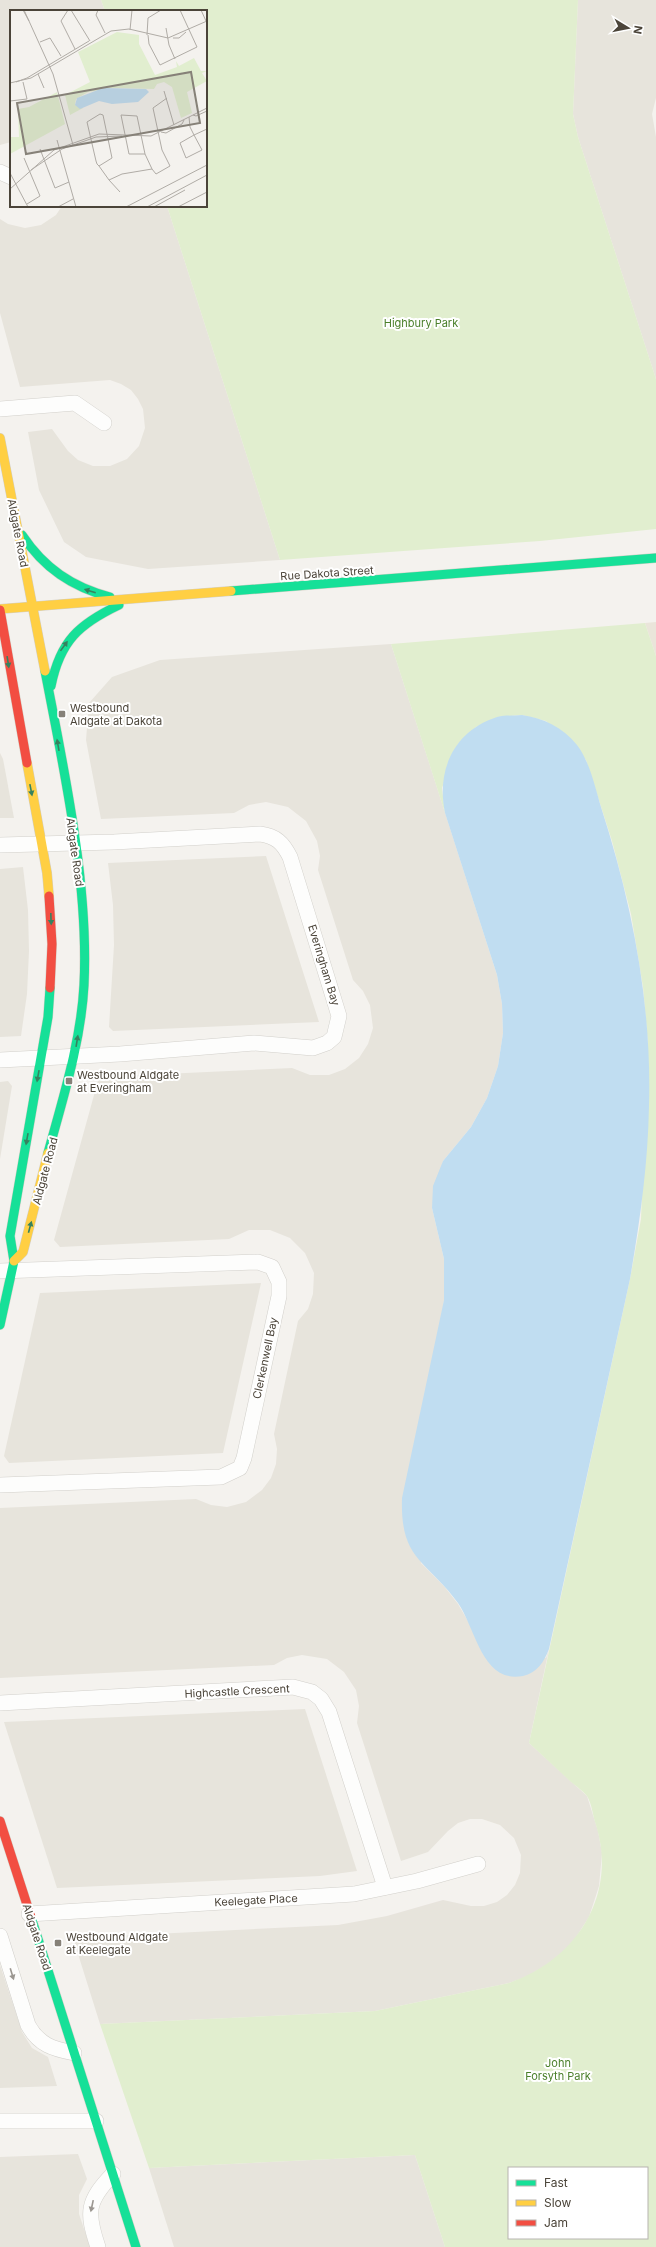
<svg xmlns="http://www.w3.org/2000/svg" width="656" height="2247" viewBox="0 0 656 2247" font-family="Inter,sans-serif">
<style>
.residential{fill:#e7e4dc}
.education{fill:#eae5da}
.green{fill:#e1eecf;fill-rule:evenodd}
.water{fill:#c0ddf1}
.lines{fill:none;stroke-linecap:round;stroke-linejoin:round}
.street-casing{stroke:#d2d0cb;stroke-width:16}
.fast-casing{stroke:#d3cfc5;stroke-width:10}
.slow-casing{stroke:#d3cfc5;stroke-width:10}
.jam-casing{stroke:#d3cfc5;stroke-width:10}
.street{stroke:#fdfdfc;stroke-width:15}
.fast{stroke:#16e098;stroke-width:9}
.slow{stroke:#ffcf43;stroke-width:9}
.jam{stroke:#f24e42;stroke-width:9}
.oneway{fill:#36825f}
.oneway2{fill:#9b9791}
.poi-dot{fill:#868178;stroke:#fff;stroke-width:1.5}
.labels{text-anchor:middle;stroke-width:4;stroke-linejoin:round;paint-order:stroke}
.park-label{font-size:11px;fill:#4a7f2a;stroke:#fff}
.street-label{font-size:11px;fill:#4b4439;stroke:#fff}
.poi-label{font-size:11px;fill:#4b4439;stroke:#fff;text-anchor:start}
.inset-road{fill:none;stroke:#b0aca6;stroke-width:1}
.view{fill:#868178;fill-opacity:0.15;stroke:#868178;stroke-width:2}
.inset-edge{fill:none;stroke:#4b4439;stroke-width:2}
</style>
<rect width="100%" height="100%" fill="#f4f2ee"/>
<g class="residential">
<path d="M 0,0 L 101,0 L 105,11 L 11,11 L 11,142 L 0,145 Z"/>
<path d="M 578,0 L 656,0 L 656,98 L 652,114 L 656,137 L 656,379 L 578,137 L 573,114 Z"/>
<path d="M 62,206 L 167,206 L 280,560 L 148,569 L 86,557 L 64,542 L 39,490 L 28,432 L 52,429 L 68,451 L 78,460 L 93,466 L 110,466 L 127,459 L 139,446 L 145,428 L 143,409 L 138,399 L 131,390 L 121,384 L 110,380 L 20,387 L 0,313 L 0,219 L 8,224 L 25,228 L 41,225 L 56,215 Z"/>
<path d="M 391,644 L 497,975 L 502,1004 L 503,1033 L 498,1066 L 487,1098 L 471,1127 L 443,1161 L 432,1208 L 444,1259 L 444,1300 L 421,1563 L 444,1586 L 458,1604 L 472,1628 L 546,1658 L 549,1649 L 529,1743 L 587,1796 L 598,1831 L 602,1853 L 599,1886 L 589,1917 L 571,1945 L 546,1966 L 528,1976 L 509,1983 L 375,2011 L 100,2024 L 73,1938 L 338,1925 L 387,1916 L 443,1900 L 471,1906 L 484,1906 L 497,1902 L 507,1895 L 515,1885 L 520,1873 L 521,1855 L 514,1838 L 500,1825 L 482,1819 L 470,1819 L 458,1823 L 448,1831 L 428,1852 L 401,1861 L 357,1723 L 359,1706 L 356,1690 L 344,1672 L 327,1659 L 302,1655 L 287,1658 L 274,1665 L 0,1678 L 0,1508 L 196,1499 L 211,1505 L 227,1507 L 246,1502 L 262,1490 L 271,1478 L 276,1464 L 277,1449 L 274,1434 L 298,1321 L 308,1309 L 313,1294 L 314,1273 L 305,1253 L 290,1238 L 270,1230 L 249,1230 L 229,1239 L 60,1247 L 54,1240 L 99,1077 L 292,1068 L 310,1075 L 329,1075 L 345,1069 L 359,1058 L 368,1044 L 373,1028 L 370,1005 L 363,991 L 353,980 L 318,870 L 320,856 L 317,841 L 306,821 L 288,807 L 266,802 L 249,805 L 234,813 L 101,819 L 86,740 L 89,703 L 112,677 L 160,660 Z"/>
<path d="M 0,753 L 3,759 L 14,818 L 0,818 Z"/>
<path d="M 266,856 L 319,1022 L 113,1031 L 109,1027 L 114,945 L 113,905 L 108,863 Z"/>
<path d="M 23,867 L 28,910 L 29,951 L 27,994 L 21,1036 L 0,1037 L 0,869 Z"/>
<path d="M 8,1081 L 12,1086 L 0,1159 L 0,1082 Z"/>
<path d="M 261,1283 L 223,1453 L 9,1463 L 4,1456 L 40,1293 Z"/>
<path d="M 305,1709 L 357,1871 L 320,1876 L 57,1888 L 4,1722 Z"/>
<path d="M 0,1965 L 22,2032 L 32,2048 L 48,2057 L 57,2086 L 0,2088 Z"/>
<path d="M 78,2154 L 87,2179 L 79,2195 L 79,2214 L 90,2247 L 0,2247 L 0,2157 Z"/>
<path d="M 415,2155 L 445,2247 L 174,2247 L 149,2168 Z"/>
</g>
<path class="education" d="M 656,622 L 656,656 L 645,623 Z"/>
<g class="green">
<path d="M 101,0 L 578,0 L 573,114 L 578,137 L 656,379 L 656,529 L 540,541 L 280,560 L 167,206 L 206,206 L 206,11 L 105,11 Z"/>
<path d="M 645,623 L 656,656 L 656,2247 L 445,2247 L 415,2155 L 149,2168 L 100,2024 L 375,2011 L 509,1983 C 576,1960 618,1896 596,1825 C 593,1817 592,1804 587,1796 C 583,1791 576,1786 571,1782 C 557,1769 543,1756 529,1743 L 630,1279 L 641,1219 L 648,1045 L 643,987 L 631,914 L 612,841 L 586,760 L 546,721 L 522,715 L 498,717 L 476,727 L 458,744 L 442,788 L 445,813 L 391,644 ZM 509,2168 L 647,2168 L 647,2238 L 509,2238 Z"/>
</g>
<path class="water" d="M 522,715 C 543,718 563,727 577,745 C 590,762 595,787 601,807 C 632,903 652,1004 649,1106 C 648,1164 640,1221 630,1279 L 549,1649 C 544,1662 537,1673 523,1676 C 482,1684 476,1629 458,1603 C 426,1559 400,1561 402,1498 L 444,1300 L 444,1259 L 432,1208 L 433,1186 L 443,1161 L 471,1127 L 487,1098 L 498,1066 L 503,1033 L 502,1004 L 497,975 L 445,813 C 436,770 454,731 497,717 C 505,715 514,716 522,715 Z"/>
<g class="lines">
<g class="street-casing">
<g id="street">
<path d="M 0,172 L 11,177"/>
<path d="M 0,409 L 75,403 L 104,423"/>
<path d="M 0,845 L 114,842 L 260,834 C 276,836 283,843 290,857 L 339,1016 L 334,1037 L 327,1043 L 313,1048 L 254,1043 L 120,1054 L 0,1060"/>
<path d="M 0,1271 L 258,1262 L 272,1267 L 279,1282 L 279,1296 L 244,1458 L 240,1468 L 221,1477 L 0,1485"/>
<path d="M 0,1703 L 293,1687 L 312,1692 L 321,1699 L 329,1712 L 385,1887"/>
<path d="M 29,1914 L 354,1894 L 417,1881 L 478,1864"/>
<path d="M 0,1936 L 28,2025 C 39,2045 53,2049 74,2053"/>
<path d="M 0,2121 L 96,2121"/>
<path d="M 98,2247 C 86,2212 87,2201 113,2174"/>
</g>
</g>
<g class="fast-casing">
<g id="fast">
<path d="M 22,535 C 44,568 72,587 110,597"/>
<path d="M 231,591 L 656,558"/>
<path d="M 45,671 C 64,770 89,884 84,985 C 81,1042 63,1098 48,1153"/>
<path d="M 51,686 C 60,641 79,624 119,605"/>
<path d="M 0,1325 L 14,1261 L 10,1236 L 48,1017 L 50,988"/>
<path d="M 31,1917 L 136,2247"/>
</g>
</g>
<g class="slow-casing">
<g id="slow">
<path d="M 0,438 L 45,671"/>
<path d="M 0,609 L 231,591"/>
<path d="M 27,763 L 47,873 L 49,896"/>
<path d="M 14,1261 L 23,1252 L 48,1153"/>
</g>
</g>
<g class="jam-casing">
<g id="jam">
<path d="M 0,610 L 27,763"/>
<path d="M 49,896 L 52,944 L 50,988"/>
<path d="M 0,1821 L 31,1917"/>
</g>
</g>
<use href="#street" class="street"/>
<use href="#fast" class="fast"/>
<use href="#slow" class="slow"/>
<use href="#jam" class="jam"/>
</g>
<defs><path id="oneway-solid" d="M-6-.8H1V-3.2L6.5 0L1 3.2V.8H-6Z"/></defs>
<g class="oneway">
<use href="#oneway-solid" transform="translate(90 591) rotate(-162)"/>
<use href="#oneway-solid" transform="translate(64 646) rotate(-54)"/>
<use href="#oneway-solid" transform="translate(8 662) rotate(81)"/>
<use href="#oneway-solid" transform="translate(58 745) rotate(-100)"/>
<use href="#oneway-solid" transform="translate(31 790) rotate(79)"/>
<use href="#oneway-solid" transform="translate(51 919) rotate(88)"/>
<use href="#oneway-solid" transform="translate(77 1041) rotate(-81)"/>
<use href="#oneway-solid" transform="translate(38 1076) rotate(100)"/>
<use href="#oneway-solid" transform="translate(27 1139) rotate(100)"/>
<use href="#oneway-solid" transform="translate(30 1227) rotate(-75)"/>
</g>
<g class="oneway2">
<use href="#oneway-solid" transform="translate(12 1974) rotate(73)"/>
<use href="#oneway-solid" transform="translate(92 2206) rotate(102)"/>
</g>
<g class="poi-dot">
<rect x="58" y="710" width="8" height="8" rx="2"/>
<rect x="65" y="1077" width="8" height="8" rx="2"/>
<rect x="54" y="1939" width="8" height="8" rx="2"/>
</g>
<g class="labels">
<g class="park-label">
<text x="421" y="327">Highbury Park</text>
<text x="558" y="2067">John<tspan x="558" dy="13">Forsyth Park</tspan></text>
</g>
<g class="street-label">
<text transform="translate(18 533) rotate(79)" y="4">Aldgate Road</text>
<text transform="translate(327 573) rotate(-4)" y="4">Rue Dakota Street</text>
<text transform="translate(75 852) rotate(82)" y="4">Aldgate Road</text>
<text transform="translate(324 965) rotate(73)" y="4">Everingham Bay</text>
<text transform="translate(45 1171) rotate(-75)" y="4">Aldgate Road</text>
<text transform="translate(265 1358) rotate(-78)" y="4">Clerkenwell Bay</text>
<text transform="translate(237 1691) rotate(-3)" y="4">Highcastle Crescent</text>
<text transform="translate(256 1900) rotate(-3)" y="4">Keelegate Place</text>
<text transform="translate(37 1937) rotate(72)" y="4">Aldgate Road</text>
</g>
<g class="poi-label">
<text x="70" y="712">Westbound<tspan x="70" dy="13">Aldgate at Dakota</tspan></text>
<text x="77" y="1079">Westbound Aldgate<tspan x="77" dy="13">at Everingham</tspan></text>
<text x="66" y="1941">Westbound Aldgate<tspan x="66" dy="13">at Keelegate</tspan></text>
</g>
</g>
<g transform="translate(10 10)">
<rect width="197" height="197" fill="#f4f2ee"/>
<path d="M 107,22 L 129,25 L 129,34 L 145,65 L 167,57 L 166,51 L 169,56 L 184,48 L 191,61 L 197,61 L 192,63 L 197,71 L 177,82 L 182,103 L 171,108 L 162,77 L 154,72 L 147,74 L 144,79 L 102,78 L 78,82 L 66,89 L 65,95 L 73,98 L 60,105 L 55,85 L 80,72 L 68,42 ZM 47,82 L 55,114 L 0,144 L 0,127 L 9,127 L 8,99 L 19,97 Z" fill="#e1eecf"/>
<path d="M 93,78 L 136,79 L 139,82 L 128,92 L 102,94 L 89,91 L 70,99 L 65,95 L 67,88 Z" fill="#c0ddf1"/>
<path class="inset-road" d="M 13,0 L 19,11M 14,0 L 43,64 L 63,135M 58,0 L 51,11 L 65,39M 61,0 L 80,31M 88,0 L 86,5 L 95,23M 191,0 L 196,11M 156,18 L 159,35 L 165,49M 120,20 L 122,0M 137,25 L 138,8 L 151,0M 138,25 L 139,34 L 150,55 L 187,37 L 170,0M 163,28 L 169,28 L 176,22M 30,32 L 40,28 L 51,46M 28,64 L 34,78M 6,72 L 17,68 L 79,31M 0,73 L 21,68 L 101,21 L 119,19 L 158,28 L 197,11M 154,81 L 164,115M 0,91 L 17,89 L 13,72M 183,105 L 186,106 L 197,101M 179,107 L 180,117 L 184,125 L 192,140 L 176,148 L 170,133 L 184,125 L 197,119M 151,122 L 156,123 L 172,114 L 174,110M 47,130 L 66,197M 30,139 L 45,178 L 59,172M 14,148 L 30,186 L 17,194M 89,156 L 102,148 L 93,105 L 90,104 L 77,112 L 86,151 L 87,154 L 89,156 L 99,170 L 112,164 L 142,159 L 135,144 L 127,106 L 111,105 L 119,144 L 135,144M 142,159 L 146,164 L 160,156 L 152,140 L 143,98 L 157,88M 21,160 L 52,139 L 86,127 L 112,126M 0,163 L 18,197M 99,170 L 110,182M 0,179 L 44,140 L 89,124 L 141,126 L 197,98M 48,197 L 63,189M 116,197 L 197,155M 137,197 L 197,165M 144,197 L 175,180M 168,197 L 197,182"/>
<path class="view" d="M 181,62 L 190,113 L 16,144 L 7,93 Z"/>
<rect width="197" height="197" class="inset-edge"/>
</g>
<rect x="508" y="2167" width="140" height="72" fill="#ffffff" stroke="#b7b4b0"/>
<rect x="516" y="2180" width="20" height="6" fill="#16e098" stroke="#b7b4b0"/>
<text x="544" y="2187" font-size="12" fill="#4b4439">Fast</text>
<rect x="516" y="2200" width="20" height="6" fill="#ffcf43" stroke="#b7b4b0"/>
<text x="544" y="2207" font-size="12" fill="#4b4439">Slow</text>
<rect x="516" y="2220" width="20" height="6" fill="#f24e42" stroke="#b7b4b0"/>
<text x="544" y="2227" font-size="12" fill="#4b4439">Jam</text>
<g transform="translate(628 28) rotate(100)" stroke="#ffffff" stroke-width="3" paint-order="stroke">
<path d="M0-3L7 15L0 10L-7 15Z" fill="#4b4439"/>
<text y="-6" font-size="11" font-weight="bold" text-anchor="middle" fill="#4b4439">N</text>
</g>
</svg>
